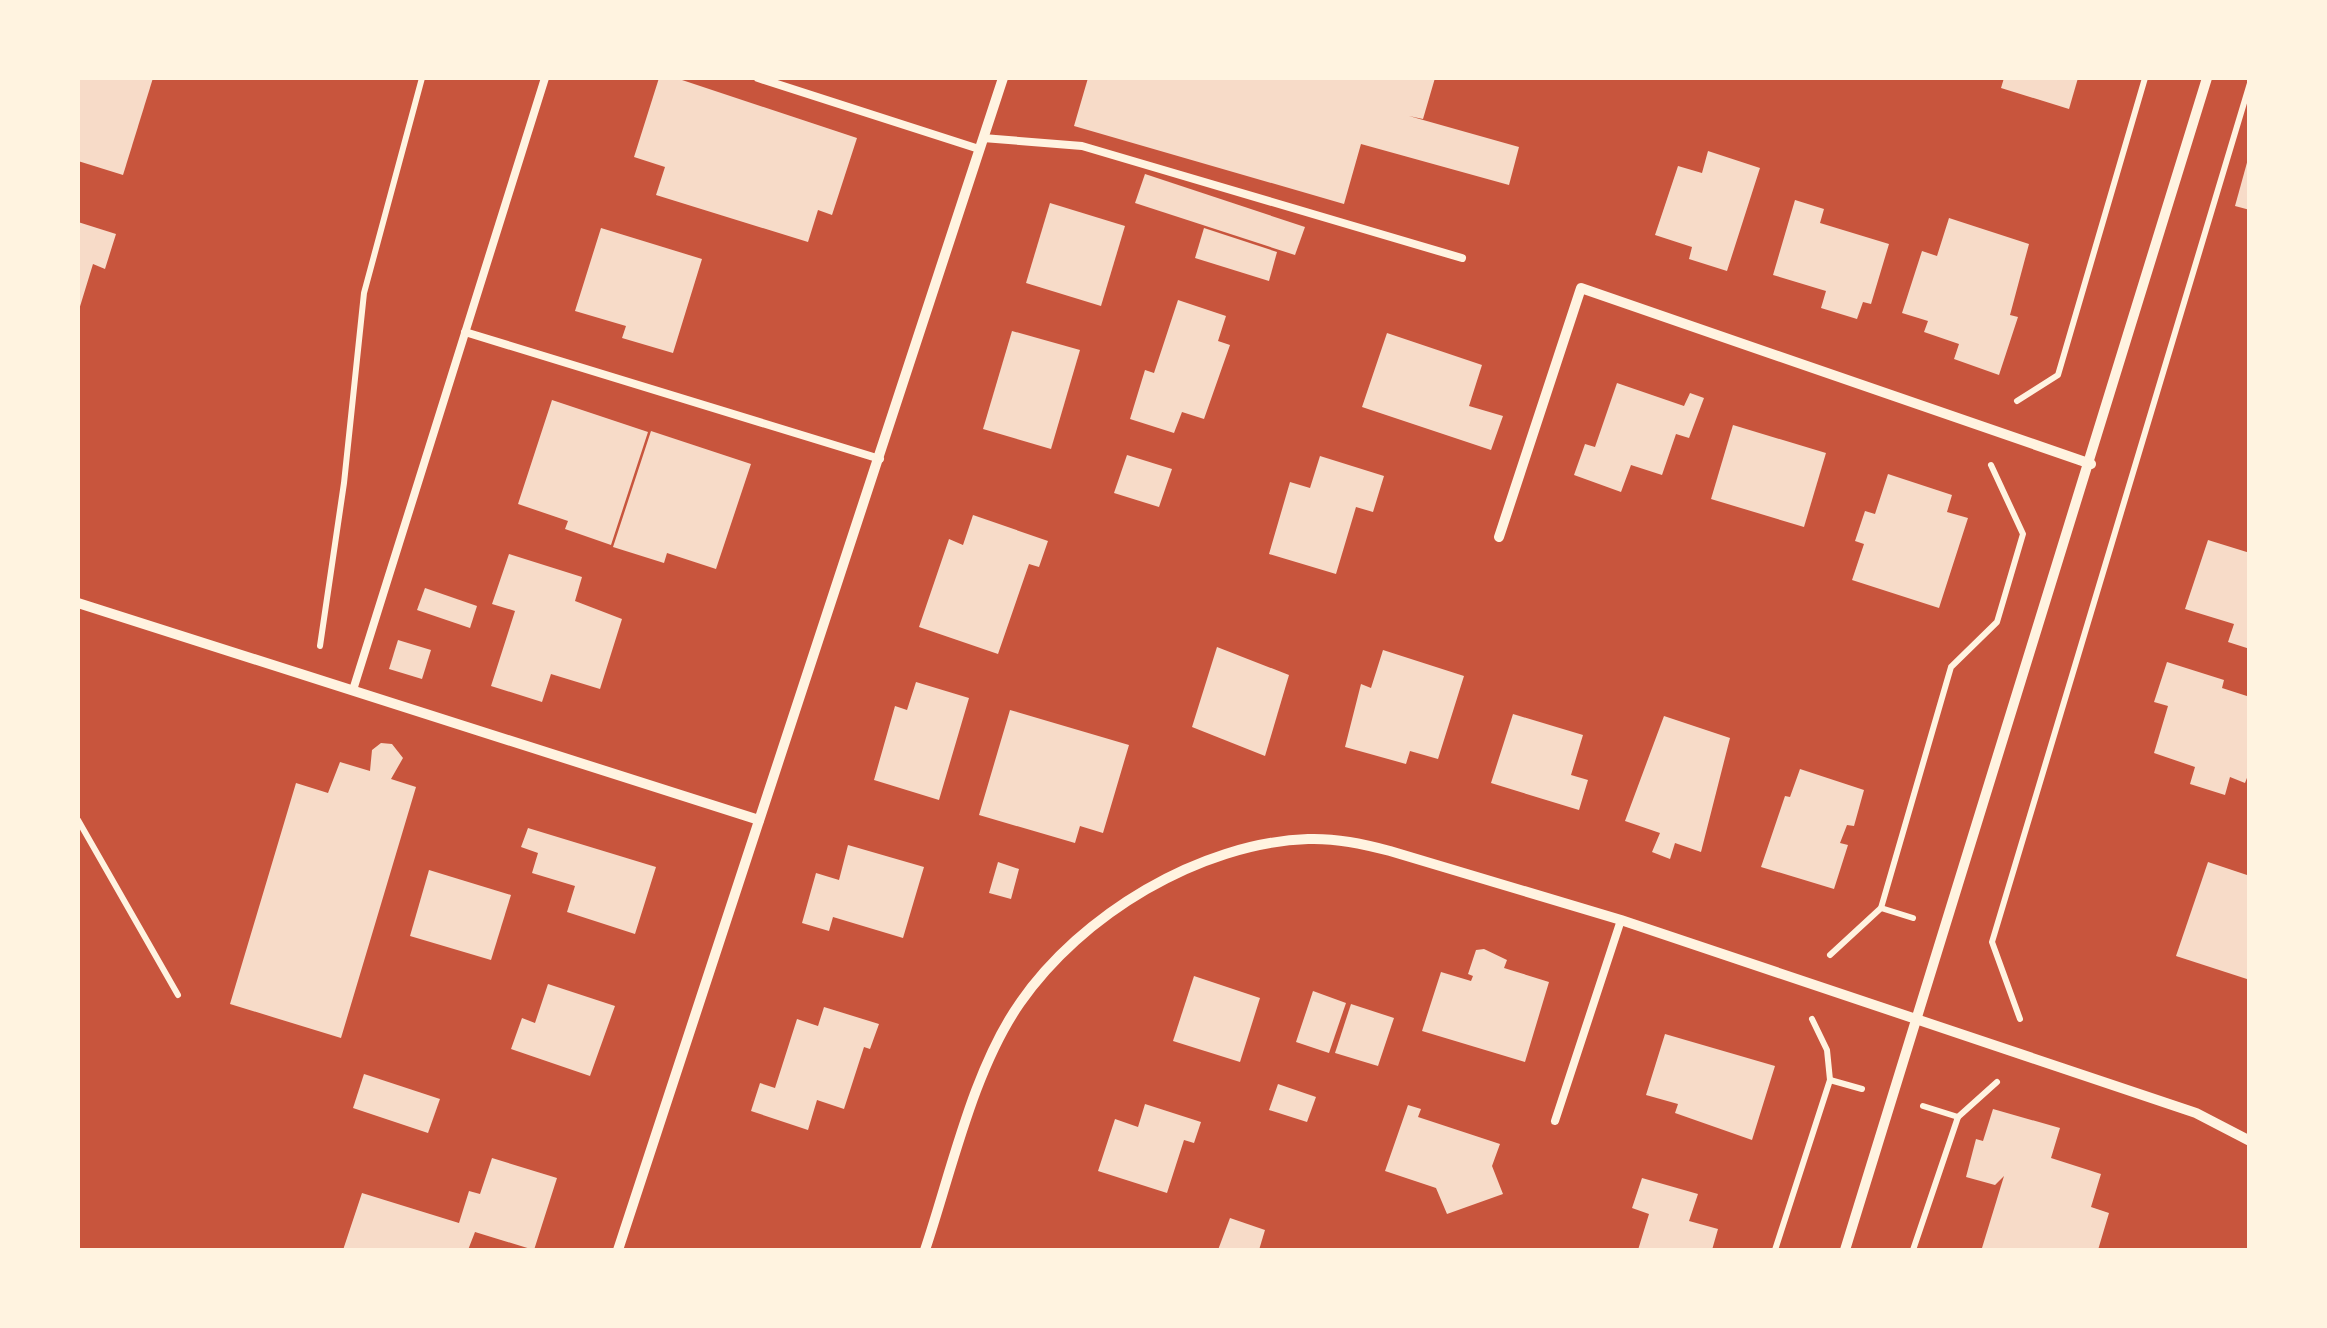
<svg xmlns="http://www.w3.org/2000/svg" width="2327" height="1328" viewBox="0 0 2327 1328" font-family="'PT Sans',sans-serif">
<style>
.building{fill:#f7dbc8}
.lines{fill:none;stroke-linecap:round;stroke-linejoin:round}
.path{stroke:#fff3e0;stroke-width:6}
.service{stroke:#fff3e0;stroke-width:8}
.minor{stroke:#fff3e0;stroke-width:10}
</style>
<rect width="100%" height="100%" fill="#c8553d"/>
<g class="building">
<path d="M 78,78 L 153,78 L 123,175 L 78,161 Z"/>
<path d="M 659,78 L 676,78 L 857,138 L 832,215 L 818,210 L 808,242 L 656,195 L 665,167 L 634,157 Z"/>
<path d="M 1088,78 L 1435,78 L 1423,119 L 1409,116 L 1519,147 L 1509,185 L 1361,144 L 1344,204 L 1074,126 Z"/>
<path d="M 2004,78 L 2078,78 L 2069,109 L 2001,88 Z"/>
<path d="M 1708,151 L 1760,168 L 1727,271 L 1689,259 L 1692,247 L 1655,235 L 1678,166 L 1702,173 Z"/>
<path d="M 2248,159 L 2250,160 L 2250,210 L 2235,206 Z"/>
<path d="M 1145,174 L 1305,227 L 1295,255 L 1135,203 Z"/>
<path d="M 1795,200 L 1824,209 L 1820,223 L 1889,244 L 1871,304 L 1863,302 L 1857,319 L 1821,308 L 1826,291 L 1773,275 Z"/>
<path d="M 1050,203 L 1125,226 L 1101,306 L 1026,283 Z"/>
<path d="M 1949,218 L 2029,244 L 2010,315 L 2018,317 L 1999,375 L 1954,359 L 1959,344 L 1924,332 L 1928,321 L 1902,313 L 1922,251 L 1937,256 Z"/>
<path d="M 78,222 L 116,234 L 105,269 L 93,264 L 78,313 Z"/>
<path d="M 601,228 L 702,259 L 673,353 L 622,338 L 626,326 L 575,311 Z"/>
<path d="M 1204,228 L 1277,252 L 1269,281 L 1195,258 Z"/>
<path d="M 1178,300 L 1226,316 L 1218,341 L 1230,345 L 1204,419 L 1182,412 L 1174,433 L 1130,419 L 1145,370 L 1154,373 Z"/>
<path d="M 1012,331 L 1080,350 L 1051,449 L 983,429 Z"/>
<path d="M 1387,333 L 1482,365 L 1469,406 L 1503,416 L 1491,450 L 1362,407 Z"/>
<path d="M 1617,383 L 1684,406 L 1690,393 L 1704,398 L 1689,438 L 1676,434 L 1662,475 L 1631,465 L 1621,492 L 1574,475 L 1585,444 L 1595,447 Z"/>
<path d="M 552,400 L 648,432 L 611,545 L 565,529 L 568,521 L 518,504 Z"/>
<path d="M 1733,425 L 1826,453 L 1804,527 L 1711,499 Z"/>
<path d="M 651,431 L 751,464 L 716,569 L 667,553 L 664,563 L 613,547 Z"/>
<path d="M 1127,455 L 1172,469 L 1159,507 L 1114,493 Z"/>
<path d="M 1320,456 L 1384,476 L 1373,512 L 1356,507 L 1336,574 L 1269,554 L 1290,482 L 1310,488 Z"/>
<path d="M 1888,474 L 1952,495 L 1947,512 L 1968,518 L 1939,608 L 1852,580 L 1864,544 L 1855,541 L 1865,511 L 1875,514 Z"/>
<path d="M 973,515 L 1048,541 L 1039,567 L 1029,564 L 998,654 L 919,627 L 949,539 L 963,545 Z"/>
<path d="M 2208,540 L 2250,553 L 2250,649 L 2228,642 L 2234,624 L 2185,609 Z"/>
<path d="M 509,554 L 582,577 L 575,601 L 622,619 L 600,689 L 551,674 L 542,702 L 491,686 L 515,611 L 492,604 Z"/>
<path d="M 425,588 L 477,606 L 470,628 L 417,610 Z"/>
<path d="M 398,640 L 431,650 L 422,679 L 389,669 Z"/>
<path d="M 1217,647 L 1289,675 L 1265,756 L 1192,727 Z"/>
<path d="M 1383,650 L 1464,676 L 1438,759 L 1410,751 L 1406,764 L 1345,747 L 1361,684 L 1371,688 Z"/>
<path d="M 2167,662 L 2224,680 L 2222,688 L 2250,697 L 2250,770 L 2245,783 L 2230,777 L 2225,795 L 2190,784 L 2195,767 L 2154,753 L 2168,706 L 2154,702 Z"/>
<path d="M 916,682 L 969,698 L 939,800 L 874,780 L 895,706 L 907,710 Z"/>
<path d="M 1010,710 L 1129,745 L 1103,833 L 1080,826 L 1075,843 L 979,815 Z"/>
<path d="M 1513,714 L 1583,735 L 1571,775 L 1588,780 L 1579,810 L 1491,783 Z"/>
<path d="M 1664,716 L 1730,738 L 1701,852 L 1675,843 L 1670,859 L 1652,852 L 1660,833 L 1625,821 Z"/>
<path d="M 381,743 L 392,744 L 403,758 L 391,779 L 416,787 L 341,1038 L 230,1004 L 296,783 L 328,793 L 340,762 L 370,771 L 372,750 Z"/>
<path d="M 1800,769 L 1864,790 L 1854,826 L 1847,825 L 1840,843 L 1848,845 L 1834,889 L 1761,867 L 1785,796 L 1790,797 Z"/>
<path d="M 528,828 L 656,867 L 635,934 L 567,912 L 575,886 L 532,873 L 538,853 L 521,847 Z"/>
<path d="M 848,845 L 924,867 L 903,938 L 833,917 L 829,931 L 802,923 L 816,873 L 839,880 Z"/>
<path d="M 998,862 L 1019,869 L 1011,899 L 989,893 Z"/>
<path d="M 2208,862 L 2250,876 L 2250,980 L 2176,956 Z"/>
<path d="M 429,870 L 511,895 L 491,960 L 410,936 Z"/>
<path d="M 1484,949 L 1507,960 L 1504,968 L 1549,982 L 1525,1062 L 1422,1031 L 1441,972 L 1471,981 L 1473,976 L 1468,974 L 1476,950 Z"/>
<path d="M 1194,976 L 1260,998 L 1240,1062 L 1173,1041 Z"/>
<path d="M 548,984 L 615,1006 L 590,1076 L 511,1049 L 522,1018 L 535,1023 Z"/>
<path d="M 1313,991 L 1346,1003 L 1329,1053 L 1296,1042 Z"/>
<path d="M 1351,1004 L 1394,1018 L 1378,1066 L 1335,1053 Z"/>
<path d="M 824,1007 L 879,1024 L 870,1049 L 864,1047 L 844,1109 L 817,1100 L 808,1130 L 751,1111 L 760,1083 L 775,1088 L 797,1019 L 818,1026 Z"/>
<path d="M 1665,1034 L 1775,1066 L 1752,1140 L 1675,1113 L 1678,1104 L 1646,1095 Z"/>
<path d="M 364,1074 L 440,1099 L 428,1133 L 353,1108 Z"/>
<path d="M 1278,1084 L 1316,1097 L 1307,1122 L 1269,1110 Z"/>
<path d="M 1145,1104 L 1201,1122 L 1194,1143 L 1184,1140 L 1167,1193 L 1098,1171 L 1115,1119 L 1138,1127 Z"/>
<path d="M 1408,1105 L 1421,1109 L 1418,1117 L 1500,1144 L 1492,1166 L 1503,1194 L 1447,1214 L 1436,1188 L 1385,1171 Z"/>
<path d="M 1993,1109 L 2060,1128 L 2051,1158 L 2101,1174 L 2091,1207 L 2109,1213 L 2098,1250 L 1982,1248 L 2004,1176 L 1995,1185 L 1966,1177 L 1976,1139 L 1983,1141 Z"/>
<path d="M 492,1158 L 557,1178 L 534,1250 L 475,1232 L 468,1250 L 343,1250 L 362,1193 L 459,1223 L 469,1191 L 480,1194 Z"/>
<path d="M 1642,1178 L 1698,1194 L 1689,1221 L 1718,1229 L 1712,1250 L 1638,1250 L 1649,1214 L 1632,1208 Z"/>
<path d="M 1230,1218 L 1265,1230 L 1259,1250 L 1218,1250 Z"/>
</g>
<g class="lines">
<g class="path">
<path d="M 2017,401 L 2058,375 L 2145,78"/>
<path d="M 320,646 L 344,483 L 364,293 L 422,78"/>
<path d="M 78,820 L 178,995"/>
<path d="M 1881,908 L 1913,918"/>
<path d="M 1830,955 L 1881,908 L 1951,667 L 1997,622 L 2023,534 L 1991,465"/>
<path d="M 2020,1019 L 1992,942 L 2250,83"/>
<path d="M 1830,1080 L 1862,1089"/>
<path d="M 1923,1106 L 1958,1117"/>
<path d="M 1775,1250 L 1830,1080 L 1827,1050 L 1812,1019"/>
<path d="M 1913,1250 L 1958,1117 L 1997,1082"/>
</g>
<g class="service">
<path d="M 758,78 L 979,149"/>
<path d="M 983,138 L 1082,146 L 1462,258"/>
<path d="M 465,332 L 880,459"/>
<path d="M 353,690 L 545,78"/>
<path d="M 1555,1121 L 1621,920"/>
</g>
<g class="minor">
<path d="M 1499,537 L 1581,288 L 2091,464"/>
<path d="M 78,603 L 759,820"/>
<path d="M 618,1250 L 1003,78"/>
<path d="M 925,1250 C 951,1173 973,1070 1020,1003 C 1081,915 1199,843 1308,839 C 1336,838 1363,844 1390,851 L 1621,920 L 2196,1113 L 2250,1141"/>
<path d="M 1845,1250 L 2207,78"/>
</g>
</g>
<rect width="2327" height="1328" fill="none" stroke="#fff3e0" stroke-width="160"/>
</svg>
